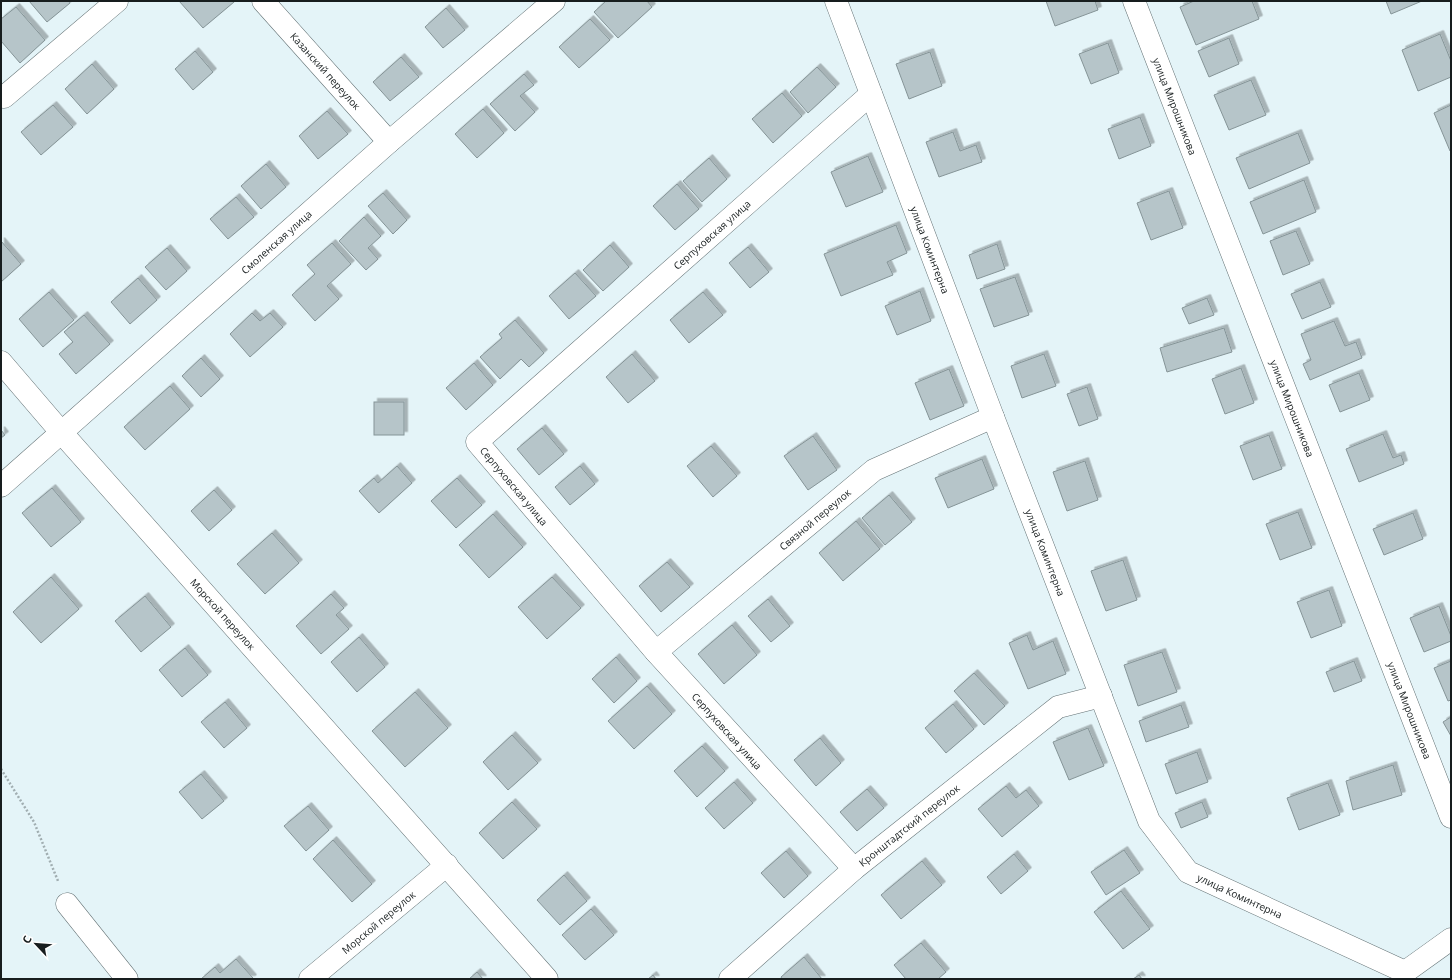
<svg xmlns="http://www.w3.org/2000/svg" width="1452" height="980" viewBox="0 0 1452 980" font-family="'Open Sans',sans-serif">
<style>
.building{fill:#b6c5c9;stroke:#859497;filter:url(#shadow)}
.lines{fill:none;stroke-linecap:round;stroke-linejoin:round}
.minor-casing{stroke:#647275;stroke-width:23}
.path{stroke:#a1aeb1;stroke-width:2.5;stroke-dasharray:2 2;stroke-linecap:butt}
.minor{stroke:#fff;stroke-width:22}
.labels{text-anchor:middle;stroke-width:4;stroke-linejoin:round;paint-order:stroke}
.street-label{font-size:10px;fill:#171d1e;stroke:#fefefe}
</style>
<defs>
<filter id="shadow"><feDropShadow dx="3.5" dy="-3.5" stdDeviation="0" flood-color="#0004"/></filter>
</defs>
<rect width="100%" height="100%" fill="#e4f4f8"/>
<g class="building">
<path d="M 29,1 L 69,1 L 70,3 L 47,22 Z"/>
<path d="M 179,1 L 232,1 L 234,2 L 203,28 Z"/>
<path d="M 606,1 L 647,1 L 652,7 L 618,38 L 594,12 Z"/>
<path d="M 1046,1 L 1095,1 L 1098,10 L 1055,26 Z"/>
<path d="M 1194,1 L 1252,1 L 1259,19 L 1196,45 L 1180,7 Z"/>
<path d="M 1386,1 L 1422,1 L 1391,14 Z"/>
<path d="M 16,7 L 45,40 L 20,63 L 1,41 L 1,19 Z"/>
<path d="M 446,8 L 465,30 L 443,48 L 425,27 Z"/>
<path d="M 590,19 L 610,40 L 579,68 L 559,47 Z"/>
<path d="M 1440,34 L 1451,61 L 1451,77 L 1418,91 L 1402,50 Z"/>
<path d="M 1229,38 L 1239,64 L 1209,77 L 1198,51 Z"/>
<path d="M 1108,43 L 1119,73 L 1091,84 L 1079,54 Z"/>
<path d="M 195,51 L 213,72 L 193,90 L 175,69 Z"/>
<path d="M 930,52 L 942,86 L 909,99 L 896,64 Z"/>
<path d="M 401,57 L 419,77 L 390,101 L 373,82 Z"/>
<path d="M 92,64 L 114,89 L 87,114 L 65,89 Z"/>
<path d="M 817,67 L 836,87 L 808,113 L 790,92 Z"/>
<path d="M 524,74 L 534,85 L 520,96 L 535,112 L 515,131 L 490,104 Z"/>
<path d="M 1251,80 L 1266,115 L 1229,130 L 1214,95 Z"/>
<path d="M 782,93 L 802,116 L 773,143 L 752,119 Z"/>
<path d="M 53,105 L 73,127 L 41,155 L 21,132 Z"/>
<path d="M 1451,105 L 1451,150 L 1450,151 L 1434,113 Z"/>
<path d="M 483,109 L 504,133 L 477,158 L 455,134 Z"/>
<path d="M 327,111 L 348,134 L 318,159 L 299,136 Z"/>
<path d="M 1140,117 L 1151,146 L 1119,159 L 1108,129 Z"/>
<path d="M 953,132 L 960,151 L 976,145 L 982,162 L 939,177 L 926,142 Z"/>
<path d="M 1298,133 L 1310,163 L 1249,189 L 1236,158 Z"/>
<path d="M 868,156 L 883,192 L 846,207 L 831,172 Z"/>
<path d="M 709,158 L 727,179 L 702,202 L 683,181 Z"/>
<path d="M 266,164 L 286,187 L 261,209 L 241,186 Z"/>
<path d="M 1304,180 L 1316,212 L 1263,234 L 1250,202 Z"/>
<path d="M 677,184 L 699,209 L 675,230 L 653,206 Z"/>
<path d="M 1169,191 L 1183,228 L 1151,240 L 1137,203 Z"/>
<path d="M 383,193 L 407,220 L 393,234 L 368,206 Z"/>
<path d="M 236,197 L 254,217 L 228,239 L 210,219 Z"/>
<path d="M 364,217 L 381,236 L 368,248 L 378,259 L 366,270 L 339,241 Z"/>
<path d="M 896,225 L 907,253 L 887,262 L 893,275 L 841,296 L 824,254 Z"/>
<path d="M 1296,231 L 1310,264 L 1283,275 L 1270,241 Z"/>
<path d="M 1,241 L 21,264 L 1,282 Z"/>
<path d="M 332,243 L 351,264 L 327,286 L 339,299 L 315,321 L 292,295 L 315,274 L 307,265 Z"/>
<path d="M 997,244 L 1005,269 L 977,279 L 969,255 Z"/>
<path d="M 610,245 L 629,267 L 603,291 L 583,270 Z"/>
<path d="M 748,247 L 769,272 L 750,288 L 729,263 Z"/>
<path d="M 167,248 L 187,271 L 166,290 L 145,267 Z"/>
<path d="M 575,273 L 596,296 L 569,319 L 549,296 Z"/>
<path d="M 1015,277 L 1029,315 L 994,327 L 980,289 Z"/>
<path d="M 138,278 L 157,300 L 130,324 L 111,302 Z"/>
<path d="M 1320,282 L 1331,307 L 1302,319 L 1291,294 Z"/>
<path d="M 920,291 L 931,321 L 897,335 L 885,306 Z"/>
<path d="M 49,292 L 74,320 L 43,347 L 19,319 Z"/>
<path d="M 703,292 L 723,315 L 689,343 L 670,320 Z"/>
<path d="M 1207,298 L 1214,315 L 1189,324 L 1182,308 Z"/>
<path d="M 252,313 L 260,321 L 270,313 L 283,327 L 250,357 L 230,334 Z"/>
<path d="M 84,315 L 110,344 L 76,374 L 59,354 L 73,342 L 64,332 Z"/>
<path d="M 515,320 L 544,353 L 529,367 L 521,359 L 500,379 L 480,357 L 502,338 L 499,334 Z"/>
<path d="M 1334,321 L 1345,346 L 1356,342 L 1362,358 L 1310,380 L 1303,364 L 1311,360 L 1301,334 Z"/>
<path d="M 1224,328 L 1232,352 L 1167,372 L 1160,348 Z"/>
<path d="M 632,354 L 655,381 L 628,403 L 606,377 Z"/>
<path d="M 1044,354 L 1056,386 L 1022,398 L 1011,366 Z"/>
<path d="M 201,358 L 220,379 L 201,397 L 182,376 Z"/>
<path d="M 474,363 L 493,385 L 466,410 L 446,388 Z"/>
<path d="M 1241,368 L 1254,403 L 1225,414 L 1212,379 Z"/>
<path d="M 949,369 L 964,406 L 930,420 L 915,383 Z"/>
<path d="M 1359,373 L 1370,400 L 1340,412 L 1329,385 Z"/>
<path d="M 170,386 L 190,409 L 145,450 L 124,427 Z"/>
<path d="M 1087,387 L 1098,419 L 1079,426 L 1067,394 Z"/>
<rect x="374" y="402" width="30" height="33"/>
<path d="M 542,428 L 564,454 L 539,475 L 517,449 Z"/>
<path d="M 1,430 L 5,435 L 1,438 Z"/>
<path d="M 1383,434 L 1393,458 L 1401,455 L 1404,464 L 1359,482 L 1346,449 Z"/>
<path d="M 1269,435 L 1282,469 L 1253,480 L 1240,446 Z"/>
<path d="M 813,436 L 837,470 L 808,490 L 784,456 Z"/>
<path d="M 711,446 L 737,476 L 713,497 L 687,466 Z"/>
<path d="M 982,459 L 994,489 L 948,508 L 935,478 Z"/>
<path d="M 1085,461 L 1098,500 L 1067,511 L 1053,472 Z"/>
<path d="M 397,466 L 412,483 L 379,513 L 359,491 L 374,478 L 378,483 Z"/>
<path d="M 580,466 L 595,484 L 570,505 L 555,487 Z"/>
<path d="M 457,478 L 482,505 L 456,528 L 431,501 Z"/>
<path d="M 52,488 L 81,522 L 51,547 L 22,513 Z"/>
<path d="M 214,490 L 232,510 L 209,531 L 191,511 Z"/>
<path d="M 889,495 L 912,522 L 885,545 L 862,518 Z"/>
<path d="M 1298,512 L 1312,548 L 1280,560 L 1266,524 Z"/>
<path d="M 1413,513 L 1423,539 L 1384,555 L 1373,529 Z"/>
<path d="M 493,514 L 523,547 L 489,578 L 459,545 Z"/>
<path d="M 856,521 L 880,549 L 843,581 L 819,553 Z"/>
<path d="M 272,533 L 299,563 L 265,594 L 237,564 Z"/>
<path d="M 1123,560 L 1137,600 L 1106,611 L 1091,571 Z"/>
<path d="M 667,562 L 690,587 L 661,612 L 639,586 Z"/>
<path d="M 51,577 L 79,609 L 41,643 L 13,612 Z"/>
<path d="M 552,577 L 581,608 L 547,639 L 518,607 Z"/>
<path d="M 1329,590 L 1342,626 L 1311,638 L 1297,602 Z"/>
<path d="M 331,594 L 344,608 L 336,615 L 349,629 L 321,654 L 296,626 Z"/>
<path d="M 145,596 L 171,627 L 141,652 L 115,621 Z"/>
<path d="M 768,599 L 790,626 L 771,642 L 748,616 Z"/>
<path d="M 1439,606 L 1451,636 L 1451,641 L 1424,652 L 1410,618 Z"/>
<path d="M 732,625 L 757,655 L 724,684 L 698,654 Z"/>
<path d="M 1027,635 L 1033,650 L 1053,641 L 1066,674 L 1028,689 L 1009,643 Z"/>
<path d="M 359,637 L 385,667 L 357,692 L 331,662 Z"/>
<path d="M 185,648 L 208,675 L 182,697 L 159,670 Z"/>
<path d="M 1162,652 L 1177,692 L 1138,706 L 1124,665 Z"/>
<path d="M 616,657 L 637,681 L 614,703 L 592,679 Z"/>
<path d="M 1354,661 L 1362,681 L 1334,692 L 1326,672 Z"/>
<path d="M 1451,661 L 1451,700 L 1448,701 L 1434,668 Z"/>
<path d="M 974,673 L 1005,706 L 984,725 L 954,691 Z"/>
<path d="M 647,686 L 672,714 L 634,749 L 608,721 Z"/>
<path d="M 415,692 L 448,728 L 405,767 L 372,731 Z"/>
<path d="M 225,702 L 247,728 L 224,748 L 201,722 Z"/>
<path d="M 953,704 L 974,729 L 946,753 L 925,728 Z"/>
<path d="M 1181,705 L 1189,727 L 1146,742 L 1139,721 Z"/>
<path d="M 1451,717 L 1451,736 L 1443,722 Z"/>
<path d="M 1088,728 L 1104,766 L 1069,780 L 1053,742 Z"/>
<path d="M 512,735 L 538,763 L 508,790 L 483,762 Z"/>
<path d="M 820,738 L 841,763 L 816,786 L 794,760 Z"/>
<path d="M 702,746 L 725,771 L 697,797 L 674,771 Z"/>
<path d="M 1197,752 L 1208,782 L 1176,794 L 1165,764 Z"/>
<path d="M 1393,765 L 1402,795 L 1353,810 L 1346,781 Z"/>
<path d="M 201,774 L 224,801 L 202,819 L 179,792 Z"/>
<path d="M 734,782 L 753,803 L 724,829 L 705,808 Z"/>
<path d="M 1328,783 L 1340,815 L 1299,830 L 1287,798 Z"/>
<path d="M 1006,786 L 1016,798 L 1026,790 L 1039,806 L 1002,837 L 978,809 Z"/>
<path d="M 867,789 L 884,808 L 857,831 L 840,812 Z"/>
<path d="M 512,802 L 537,829 L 503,859 L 479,833 Z"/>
<path d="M 1202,802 L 1208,817 L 1181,828 L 1175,813 Z"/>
<path d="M 308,806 L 329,830 L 306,851 L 284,826 Z"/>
<path d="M 333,840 L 372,884 L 352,902 L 313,859 Z"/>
<path d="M 1124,850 L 1140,873 L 1106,895 L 1091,872 Z"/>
<path d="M 786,851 L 808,876 L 784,898 L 761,873 Z"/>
<path d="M 1014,854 L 1028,871 L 1001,894 L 987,877 Z"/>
<path d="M 922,861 L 942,885 L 901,919 L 881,895 Z"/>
<path d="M 564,875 L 587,901 L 560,925 L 537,900 Z"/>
<path d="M 1121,891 L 1150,929 L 1123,949 L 1094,912 Z"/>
<path d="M 591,909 L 614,935 L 585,960 L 562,935 Z"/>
<path d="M 921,943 L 946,972 L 938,979 L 906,979 L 894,965 Z"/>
<path d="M 804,957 L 822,979 L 782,979 L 781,977 Z"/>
<path d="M 236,959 L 253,978 L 252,979 L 201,979 L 215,967 L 220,973 Z"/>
<path d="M 477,972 L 483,979 L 469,979 Z"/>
<path d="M 653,975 L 656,979 L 648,979 Z"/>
<path d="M 1139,975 L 1142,979 L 1133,979 Z"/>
</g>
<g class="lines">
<g class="minor-casing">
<g id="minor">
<path id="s1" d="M 263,1 L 389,142"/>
<path id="s2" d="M 836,1 L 993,417 L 1149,821 L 1188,872 L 1405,972"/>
<path id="s3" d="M 1134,1 L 1451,817"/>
<path d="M 4,97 L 117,1"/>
<path id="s4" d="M 1,362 L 61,432 L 547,979"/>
<path id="s5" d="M 1,486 L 389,142 L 554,1"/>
<path id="s6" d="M 656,652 L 874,470 L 993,417"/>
<path id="s7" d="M 854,869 L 656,652 L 477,442 L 871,94"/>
<path d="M 67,904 L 127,979"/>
<path d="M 1405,972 L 1451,939"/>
<path id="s8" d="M 310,979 L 447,865"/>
<path id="s9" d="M 730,979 L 854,869 L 1058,707 L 1101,696"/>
</g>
</g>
<path class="path" d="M 1,769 L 34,822 L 58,881"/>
<use href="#minor" class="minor"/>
</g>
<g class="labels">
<g class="street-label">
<text dy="4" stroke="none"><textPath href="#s1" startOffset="94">Казанский переулок</textPath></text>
<text dy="4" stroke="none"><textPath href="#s3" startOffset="113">улица Мирошникова</textPath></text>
<text dy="4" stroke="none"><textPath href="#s7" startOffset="883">Серпуховская улица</textPath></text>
<text dy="4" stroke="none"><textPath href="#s5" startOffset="368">Смоленская улица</textPath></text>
<text dy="4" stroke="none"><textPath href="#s2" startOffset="266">улица Коминтерна</textPath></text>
<text dy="4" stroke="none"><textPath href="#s3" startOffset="437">улица Мирошникова</textPath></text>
<text transform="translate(514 486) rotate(50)" y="4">Серпуховская улица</text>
<text dy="4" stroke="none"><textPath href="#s6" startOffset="207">Связной переулок</textPath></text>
<text dy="4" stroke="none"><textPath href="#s2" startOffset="590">улица Коминтерна</textPath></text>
<text dy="4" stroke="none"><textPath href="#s4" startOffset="336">Морской переулок</textPath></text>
<text dy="4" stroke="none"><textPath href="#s3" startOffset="761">улица Мирошникова</textPath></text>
<text transform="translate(727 731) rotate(48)" y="4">Серпуховская улица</text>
<text dy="4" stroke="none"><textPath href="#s9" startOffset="236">Кронштадтский переулок</textPath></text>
<text dy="4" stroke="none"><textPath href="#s2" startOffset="999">улица Коминтерна</textPath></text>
<text dy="4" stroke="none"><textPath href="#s8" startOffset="89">Морской переулок</textPath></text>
</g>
</g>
<rect width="1452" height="980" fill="none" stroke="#171d1e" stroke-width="4"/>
<g transform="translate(36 944) rotate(296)" stroke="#fefefe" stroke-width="3" paint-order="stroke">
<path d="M0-3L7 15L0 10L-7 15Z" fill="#171d1e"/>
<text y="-6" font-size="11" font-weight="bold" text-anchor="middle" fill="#171d1e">С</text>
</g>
</svg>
